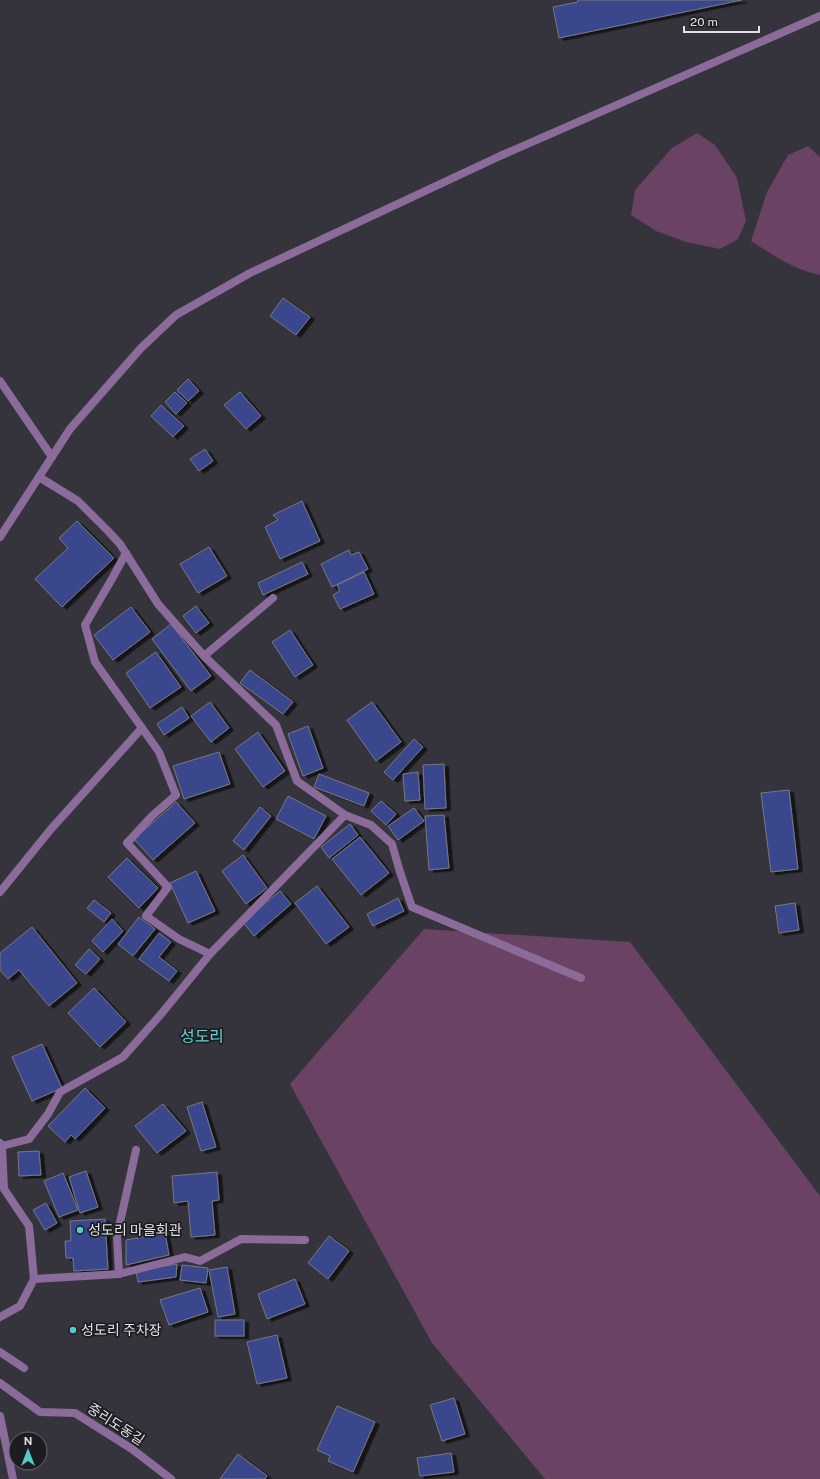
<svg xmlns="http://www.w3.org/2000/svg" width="820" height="1479" viewBox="0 0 820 1479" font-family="'Public Sans','Noto Sans KR',sans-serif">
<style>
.green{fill:#6a4263}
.building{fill:#3b468c;stroke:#767982;filter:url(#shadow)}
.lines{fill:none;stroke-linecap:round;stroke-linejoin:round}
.service{stroke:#8a6b9a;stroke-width:8}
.minor{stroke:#8a6b9a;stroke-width:8}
.tertiary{stroke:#8a6b9a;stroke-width:8}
.poi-dot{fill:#52cdcc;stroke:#1d1c20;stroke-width:1.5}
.labels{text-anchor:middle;stroke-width:3.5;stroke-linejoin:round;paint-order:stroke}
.poi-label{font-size:14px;fill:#e1e0e6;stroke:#1d1c20;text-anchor:start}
.street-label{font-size:14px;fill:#e1e0e6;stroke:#1d1c20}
.quarter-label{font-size:16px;fill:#66d3d2;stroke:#1d1c20}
</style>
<defs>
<filter id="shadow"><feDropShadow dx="4.5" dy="2.5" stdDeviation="0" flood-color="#0009"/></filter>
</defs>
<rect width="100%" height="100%" fill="#35343c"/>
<g class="green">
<path d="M 697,133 L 715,145 L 737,178 L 746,221 L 738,239 L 720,249 L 686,242 L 656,231 L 631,215 L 635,190 L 672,148 Z"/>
<path d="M 808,146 L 820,157 L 820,275 C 794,270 773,255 751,241 L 767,192 L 788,155 Z"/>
<path d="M 424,929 L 630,942 L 820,1196 L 820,1479 L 545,1479 L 432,1343 L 290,1084 Z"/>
</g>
<g class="building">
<path d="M 578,0 L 742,0 L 559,38 L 553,7 L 578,2 Z"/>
<path d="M 283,298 L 310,317 L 296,335 L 270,316 Z"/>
<path d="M 188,379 L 199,391 L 188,401 L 177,390 Z"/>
<path d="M 175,392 L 187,403 L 176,414 L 165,402 Z"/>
<path d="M 240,392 L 261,416 L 246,429 L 224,405 Z"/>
<path d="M 161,405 L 184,426 L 173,437 L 151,416 Z"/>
<path d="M 205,449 L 213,461 L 199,471 L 190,459 Z"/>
<path d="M 302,501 L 320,541 L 280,559 L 265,527 L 278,520 L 273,515 Z"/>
<path d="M 77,521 L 114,558 L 62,607 L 35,579 L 68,548 L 59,538 Z"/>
<path d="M 209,547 L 227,576 L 198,593 L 180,564 Z"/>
<path d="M 349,550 L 351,555 L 359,552 L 368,569 L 332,587 L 321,564 Z"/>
<path d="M 302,562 L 308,574 L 263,595 L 258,583 Z"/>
<path d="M 364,572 L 374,594 L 340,609 L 333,595 L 340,591 L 337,585 Z"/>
<path d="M 196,606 L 209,623 L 196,633 L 183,616 Z"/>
<path d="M 131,607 L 150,632 L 113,660 L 94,635 Z"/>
<path d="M 171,624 L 211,676 L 191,691 L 152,639 Z"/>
<path d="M 290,630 L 313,665 L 295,677 L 272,642 Z"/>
<path d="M 156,652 L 181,687 L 150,708 L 126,673 Z"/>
<path d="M 250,670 L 293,702 L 283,714 L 240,683 Z"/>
<path d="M 210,702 L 229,728 L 211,742 L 191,716 Z"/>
<path d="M 372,702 L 401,742 L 376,761 L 347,720 Z"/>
<path d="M 182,707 L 189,718 L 164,735 L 157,724 Z"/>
<path d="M 308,726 L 323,768 L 303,776 L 288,734 Z"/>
<path d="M 258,732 L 285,771 L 263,787 L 235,749 Z"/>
<path d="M 414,739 L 423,747 L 393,780 L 384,772 Z"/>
<path d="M 219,752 L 230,784 L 184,799 L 173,766 Z"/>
<path d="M 444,764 L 446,808 L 425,809 L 423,765 Z"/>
<path d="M 418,772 L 420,800 L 405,801 L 403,774 Z"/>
<path d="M 319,774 L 369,793 L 364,806 L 314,787 Z"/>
<path d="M 789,790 L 798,869 L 771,872 L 761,793 Z"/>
<path d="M 288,796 L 326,816 L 314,839 L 276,819 Z"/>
<path d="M 381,801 L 396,814 L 386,825 L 371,811 Z"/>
<path d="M 176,802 L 195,823 L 153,860 L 134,839 Z"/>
<path d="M 260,807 L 271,816 L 244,850 L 233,841 Z"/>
<path d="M 414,808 L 424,821 L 398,840 L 388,826 Z"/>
<path d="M 444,815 L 449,868 L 429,870 L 425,816 Z"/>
<path d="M 350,824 L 358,835 L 329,858 L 321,847 Z"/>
<path d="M 360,837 L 389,873 L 361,895 L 332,859 Z"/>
<path d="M 243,855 L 267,888 L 246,904 L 222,871 Z"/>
<path d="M 127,858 L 158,888 L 139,908 L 108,877 Z"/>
<path d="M 196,871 L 215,911 L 188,923 L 170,883 Z"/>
<path d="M 317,886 L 349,927 L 326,944 L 295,903 Z"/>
<path d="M 280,891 L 291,904 L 254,936 L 243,922 Z"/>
<path d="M 398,898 L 404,911 L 373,926 L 367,914 Z"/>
<path d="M 94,900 L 111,913 L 104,922 L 87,908 Z"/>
<path d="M 795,903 L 799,930 L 779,933 L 775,906 Z"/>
<path d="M 139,917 L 155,929 L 133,956 L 118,944 Z"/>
<path d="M 112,919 L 123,931 L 103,952 L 92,941 Z"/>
<path d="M 32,927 L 77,983 L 49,1006 L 19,970 L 8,979 L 0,970 L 0,953 Z"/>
<path d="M 159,933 L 171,942 L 159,957 L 177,971 L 169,981 L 139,959 Z"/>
<path d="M 89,949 L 100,959 L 86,974 L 75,965 Z"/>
<path d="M 94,988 L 126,1022 L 100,1047 L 68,1013 Z"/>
<path d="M 42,1044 L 62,1088 L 32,1101 L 12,1057 Z"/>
<path d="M 85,1088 L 105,1108 L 75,1139 L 71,1135 L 65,1142 L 48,1126 Z"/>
<path d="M 202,1102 L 216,1147 L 201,1151 L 187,1107 Z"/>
<path d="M 163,1104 L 186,1131 L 157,1153 L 135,1126 Z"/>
<path d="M 39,1151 L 41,1175 L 19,1176 L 18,1152 Z"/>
<path d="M 86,1171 L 98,1207 L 80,1213 L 69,1177 Z"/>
<path d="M 217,1172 L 219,1200 L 212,1201 L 215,1235 L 191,1237 L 188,1201 L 174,1203 L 172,1176 Z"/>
<path d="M 63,1173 L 78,1210 L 59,1217 L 44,1181 Z"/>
<path d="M 46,1203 L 57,1223 L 45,1230 L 33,1210 Z"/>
<path d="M 105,1219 L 108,1269 L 74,1271 L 73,1258 L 66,1258 L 65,1241 L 71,1241 L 70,1221 Z"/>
<path d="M 165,1233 L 169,1255 L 126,1265 L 126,1240 Z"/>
<path d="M 329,1236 L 349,1251 L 328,1279 L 308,1263 Z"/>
<path d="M 177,1264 L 176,1277 L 138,1282 L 136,1271 Z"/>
<path d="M 182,1265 L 208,1268 L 206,1283 L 180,1280 Z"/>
<path d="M 227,1267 L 235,1314 L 218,1317 L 209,1270 Z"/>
<path d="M 295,1279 L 305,1304 L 267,1319 L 258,1294 Z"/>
<path d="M 200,1288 L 208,1312 L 169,1325 L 160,1300 Z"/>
<rect x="215" y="1320" width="29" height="16"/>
<path d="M 277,1335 L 287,1378 L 257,1384 L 247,1342 Z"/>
<path d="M 454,1398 L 465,1434 L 442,1441 L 430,1405 Z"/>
<path d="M 337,1406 L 375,1422 L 353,1472 L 328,1461 L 330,1456 L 317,1450 Z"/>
<path d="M 451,1453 L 454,1472 L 420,1476 L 417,1458 Z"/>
<path d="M 238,1454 L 267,1476 L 265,1479 L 220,1479 Z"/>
</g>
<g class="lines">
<g class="service">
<path d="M 204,656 L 273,598"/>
<path d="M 142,728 L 159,752 L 176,795 L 152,816 L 127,843 L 168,887 L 146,916 L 179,939 L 210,954"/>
<path d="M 2,1146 L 29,1139 L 48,1114 L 60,1092 L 123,1057 L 162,1013 L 210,954 L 345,815"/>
<path d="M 119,1274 L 185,1257 L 200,1261 L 241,1239 L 305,1240"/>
<path d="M 34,1279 L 119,1274 L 117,1236 L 136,1150"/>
</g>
<g class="minor">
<path d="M 0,381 L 52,457"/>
<path d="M 39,477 L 78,501 L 108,531 L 120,544 L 158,604 L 204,656 L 276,725 L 297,781 L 345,815 L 371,825 L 392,844 L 400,872 L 412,907 L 581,978"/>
<path d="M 0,892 L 51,829 L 142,728 L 95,662 L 85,625 L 113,577 L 126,553"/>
<path d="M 0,1143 L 2,1146 L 4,1189 L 29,1226 L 34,1279 L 20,1306 L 0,1317"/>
<path d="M 0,1352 L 24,1368"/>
<path d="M 0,1383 L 40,1412 L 75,1413 L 132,1449 L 171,1479"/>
<path d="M 0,1416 L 13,1479"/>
</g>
<path class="tertiary" d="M 0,537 L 70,429 L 141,348 L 176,315 L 250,273 L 500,156 L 820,16"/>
</g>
<g class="poi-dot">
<circle cx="80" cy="1230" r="4"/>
<circle cx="73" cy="1330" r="4"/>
</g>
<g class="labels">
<g class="poi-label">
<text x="88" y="1235">성도리 마을회관</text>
<text x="81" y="1335">성도리 주차장</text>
</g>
<g class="street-label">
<text transform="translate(116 1424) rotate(33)" y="5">중리도동길</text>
</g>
<g class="quarter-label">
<text x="202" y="1042">성도리</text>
</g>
</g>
<g transform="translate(28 1451)"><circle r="19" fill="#1d1c20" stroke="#6b6a6f"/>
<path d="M0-3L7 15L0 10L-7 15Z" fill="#52cdcc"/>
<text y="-6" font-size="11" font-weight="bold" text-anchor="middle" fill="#e1e0e6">N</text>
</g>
<path d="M684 26v6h75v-6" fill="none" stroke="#e1e0e6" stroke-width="2"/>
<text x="690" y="26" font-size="12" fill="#e1e0e6" stroke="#1d1c20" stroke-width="3" paint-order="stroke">20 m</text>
</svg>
